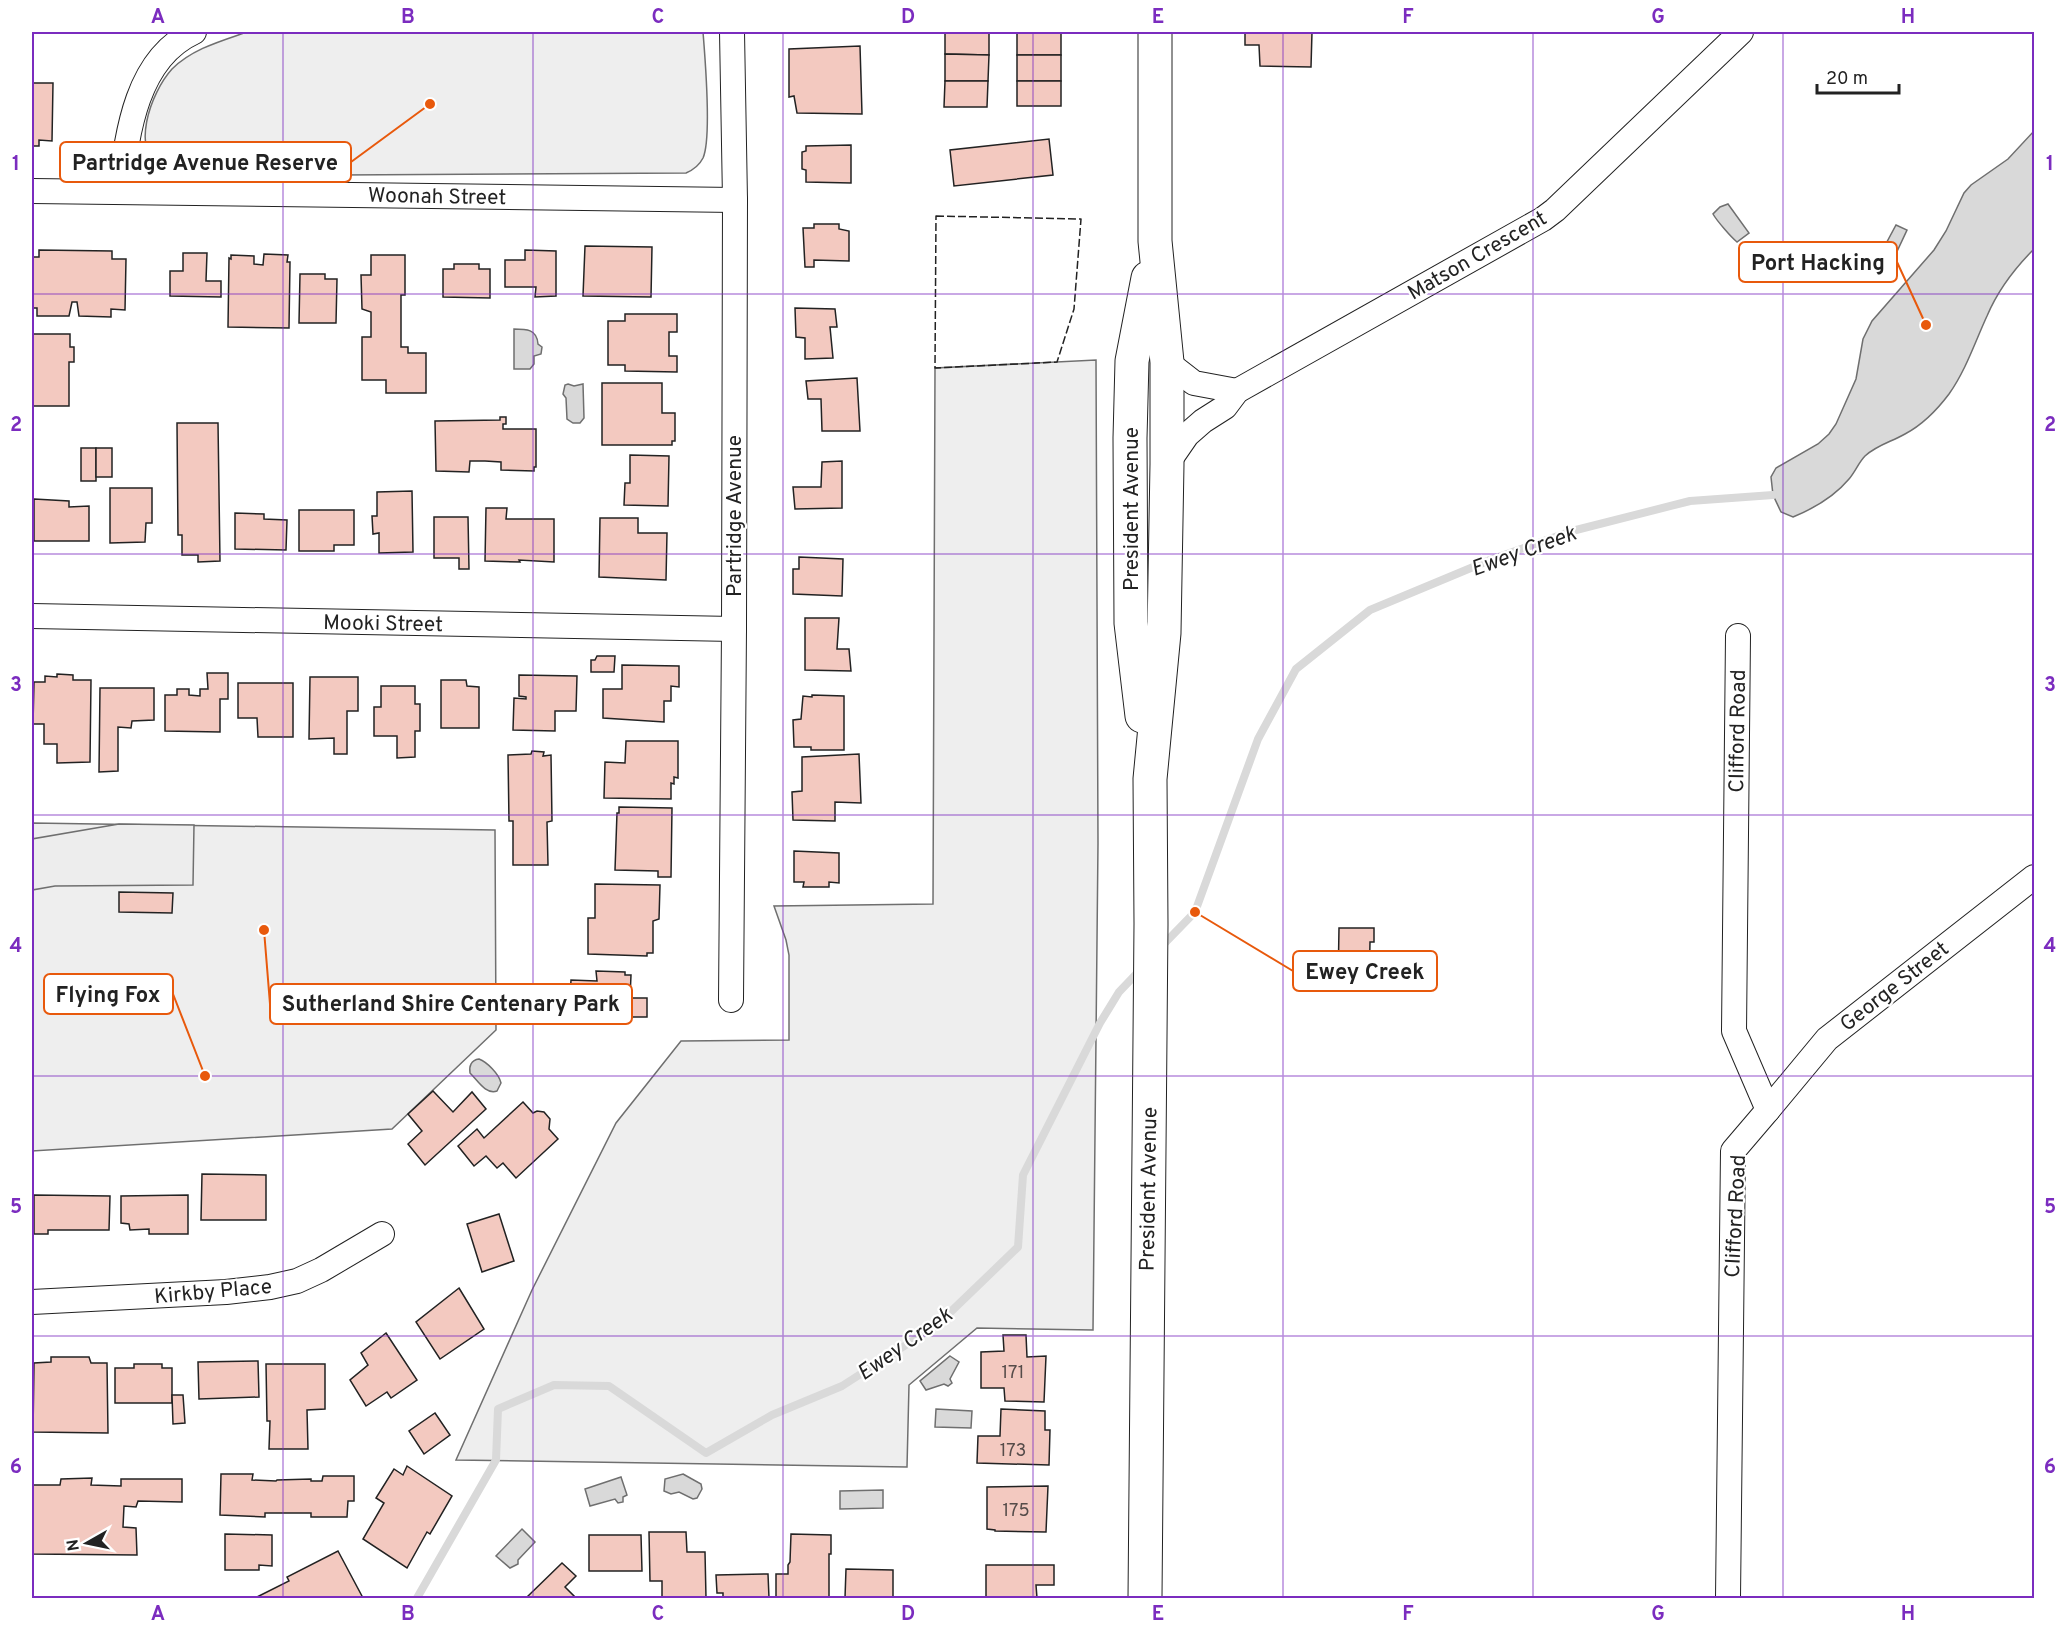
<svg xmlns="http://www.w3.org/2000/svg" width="2066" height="1630" viewBox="0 0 2066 1630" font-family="Overpass,sans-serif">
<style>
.green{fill:#eee;stroke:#6f6f6f;stroke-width:1.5}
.parking{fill:#ededed;stroke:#6f6f6f;stroke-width:1.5}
.water{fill:#d9d9d9;stroke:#6f6f6f;stroke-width:1.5}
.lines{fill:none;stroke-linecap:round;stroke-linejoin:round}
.stream{stroke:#d9d9d9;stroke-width:8}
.building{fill:#f3c9c0;stroke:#222;stroke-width:1.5}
.street-casing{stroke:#222;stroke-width:26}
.secondary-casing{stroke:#222;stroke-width:35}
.street{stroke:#fff;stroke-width:24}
.secondary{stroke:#fff;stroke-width:33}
.fence{stroke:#222;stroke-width:1.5;stroke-dasharray:8 3;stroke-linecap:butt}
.grid{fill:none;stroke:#7b2cbf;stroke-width:1.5;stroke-opacity:0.55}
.labels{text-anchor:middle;stroke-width:4.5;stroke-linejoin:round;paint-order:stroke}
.number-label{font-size:18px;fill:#564c4a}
.street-label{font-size:21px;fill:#222;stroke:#fff}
.water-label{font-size:22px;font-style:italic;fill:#222;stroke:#fff}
.leader{fill:none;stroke:#e8590c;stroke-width:2}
.callout-dot{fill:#e8590c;stroke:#fff;stroke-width:2}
.callout{fill:#fff;stroke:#e8590c;stroke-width:2}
.callout-label{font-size:22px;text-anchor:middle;font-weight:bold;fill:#222}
.neatline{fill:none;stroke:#7b2cbf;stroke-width:2}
.grid-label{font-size:20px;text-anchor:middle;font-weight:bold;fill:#7b2cbf}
</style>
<rect width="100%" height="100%" fill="#fff"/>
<g class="green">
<path d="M 247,32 L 703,32 C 705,57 712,138 703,158 C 699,166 693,170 686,173 L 183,176 C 177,175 169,175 164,172 C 128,153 151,92 172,69 C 192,49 221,41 247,32 Z"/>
<path d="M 1096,360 L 1098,843 L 1093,1330 L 977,1328 L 909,1385 L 907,1467 L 456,1460 L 532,1290 L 616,1123 L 681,1041 L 789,1040 L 789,955 L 786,940 L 774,906 L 933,904 L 935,368 Z"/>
<path d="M 32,823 L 495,830 L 496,1030 L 392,1129 L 32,1151 Z"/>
</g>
<path class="parking" d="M 119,824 L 194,825 L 193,885 L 55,886 L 32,890 L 32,839 Z"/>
<g class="water">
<path d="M 2034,131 L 2034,249 C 2015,268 1998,290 1987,316 C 1975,342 1966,370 1949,394 C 1937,410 1922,425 1905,434 C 1891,442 1877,445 1865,456 C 1859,462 1855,472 1849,479 C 1834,497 1815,508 1793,517 L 1781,512 L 1773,495 L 1771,477 L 1776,468 L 1818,444 L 1829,434 L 1836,424 L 1856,379 L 1863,339 L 1872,321 L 1934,250 L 1946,231 L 1964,193 L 1971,185 L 2008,159 Z"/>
<path d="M 1728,204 L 1749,233 L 1737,242 C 1731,237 1717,221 1713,214 L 1720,207 Z"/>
<path d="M 1896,225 L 1907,230 L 1893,260 L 1881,253 Z"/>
<path d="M 514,329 C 526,329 537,329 538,344 L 542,347 L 541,354 L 534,356 L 534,364 L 530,369 L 514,369 Z"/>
<path d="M 568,384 L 574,386 L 583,384 L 584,418 L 580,423 L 573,423 L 567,419 L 566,398 L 563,394 L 565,385 Z"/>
<path d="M 479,1059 C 487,1062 499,1074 501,1083 L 497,1091 C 486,1095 478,1081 470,1073 C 469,1066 471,1060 479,1059 Z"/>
<path d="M 950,1356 L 959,1362 L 950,1379 L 952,1383 L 948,1386 L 944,1384 L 926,1390 L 920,1381 Z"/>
<path d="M 936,1409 L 972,1411 L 971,1428 L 935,1427 Z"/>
<path d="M 683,1474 L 701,1484 L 702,1489 L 697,1498 L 693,1499 L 679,1492 L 671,1494 L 664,1491 L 665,1479 Z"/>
<path d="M 621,1477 L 627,1495 L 623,1497 L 623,1502 L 618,1503 L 615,1499 L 590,1506 L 585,1489 Z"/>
<path d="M 883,1490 L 883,1508 L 840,1509 L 840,1491 Z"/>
<path d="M 522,1529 L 535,1542 L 518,1560 L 518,1564 L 510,1568 L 496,1556 Z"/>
</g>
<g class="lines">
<g class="stream">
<path d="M 1160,948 L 1195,912 L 1258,739 L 1296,669 L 1370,610 L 1490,560 L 1572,531 L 1690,501 L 1773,495"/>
<path d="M 417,1598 L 496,1460 L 498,1409 L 554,1385 L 609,1386 L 706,1453 L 772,1415 L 842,1386 L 937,1325 L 1018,1247 L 1023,1175 L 1100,1023 L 1119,992 L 1141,969"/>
</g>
</g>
<g class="building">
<path d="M 945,32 L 989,32 L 989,55 L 945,54 Z"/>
<rect x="1017" y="32" width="44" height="23"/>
<path d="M 1245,32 L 1312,32 L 1311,67 L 1260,66 L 1259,45 L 1245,45 Z"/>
<path d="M 860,46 L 862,114 L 797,113 L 794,96 L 789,97 L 789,49 Z"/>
<path d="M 945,54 L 989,55 L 988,81 L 945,81 Z"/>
<rect x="1017" y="55" width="44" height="26"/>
<path d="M 945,81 L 988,81 L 987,107 L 944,107 Z"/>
<rect x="1017" y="81" width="44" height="25"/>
<path d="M 32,83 L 53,83 L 52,141 L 39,140 L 39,146 L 32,146 Z"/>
<path d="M 1049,139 L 1053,175 L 954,186 L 950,150 Z"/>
<path d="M 851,145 L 851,183 L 806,182 L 806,170 L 802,169 L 802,152 L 806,151 L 806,146 Z"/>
<path d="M 814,224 L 839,224 L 839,229 L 849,231 L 849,261 L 814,260 L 814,267 L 805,267 L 803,228 L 814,228 Z"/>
<path d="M 585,246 L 652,247 L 651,297 L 583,296 Z"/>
<path d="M 39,250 L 112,251 L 112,259 L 126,259 L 125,310 L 111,309 L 111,317 L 79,316 L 77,302 L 72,302 L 69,316 L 37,316 L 37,308 L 32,308 L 32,257 L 39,257 Z"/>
<path d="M 525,250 L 556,251 L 556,296 L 535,297 L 536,287 L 505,287 L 505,260 L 525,260 Z"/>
<path d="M 183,253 L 207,253 L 206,281 L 221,281 L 221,297 L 170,296 L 170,271 L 183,271 Z"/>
<path d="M 264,254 L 288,255 L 287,262 L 290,262 L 289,328 L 228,327 L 229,258 L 231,259 L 231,255 L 254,256 L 254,264 L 263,265 Z"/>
<path d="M 371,255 L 405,255 L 405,295 L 401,295 L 401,347 L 408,347 L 408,353 L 426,353 L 426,393 L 386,393 L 386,380 L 362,380 L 362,337 L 371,337 L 371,312 L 362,309 L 361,275 L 371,275 Z"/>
<path d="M 454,264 L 479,264 L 479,269 L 490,269 L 490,298 L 443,297 L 443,269 L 454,269 Z"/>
<path d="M 300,274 L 325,274 L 325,279 L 337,279 L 336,323 L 299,323 Z"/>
<path d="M 795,308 L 835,309 L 837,327 L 830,327 L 833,358 L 805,359 L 805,338 L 796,337 Z"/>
<path d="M 625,314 L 677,314 L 677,332 L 669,332 L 669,356 L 677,356 L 677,372 L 625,371 L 625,365 L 608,365 L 608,321 L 625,321 Z"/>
<path d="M 32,334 L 70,334 L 70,347 L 74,347 L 74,362 L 69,362 L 69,406 L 32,406 Z"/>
<path d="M 857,378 L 860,431 L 822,431 L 821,399 L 808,399 L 806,381 Z"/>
<path d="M 602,383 L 662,383 L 662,413 L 675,413 L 675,441 L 672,441 L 672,445 L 602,445 Z"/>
<path d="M 500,417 L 506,417 L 506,424 L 503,424 L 503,429 L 536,429 L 536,467 L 534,467 L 534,471 L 501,470 L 501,462 L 485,461 L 470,461 L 469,472 L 436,471 L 435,421 L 500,420 Z"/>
<path d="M 177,423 L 218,423 L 220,561 L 198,562 L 198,555 L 182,555 L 182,535 L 178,535 Z"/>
<rect x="81" y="448" width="15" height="33"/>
<rect x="96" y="448" width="16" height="29"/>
<path d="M 630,455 L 669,456 L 668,506 L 624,505 L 625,483 L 630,483 Z"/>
<path d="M 842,461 L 842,508 L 795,509 L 793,487 L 821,487 L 822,462 Z"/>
<path d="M 110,488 L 152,488 L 152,523 L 146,523 L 145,542 L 110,543 Z"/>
<path d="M 412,491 L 413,552 L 379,553 L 379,533 L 373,534 L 372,516 L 377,516 L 377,492 Z"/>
<path d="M 34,499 L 69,501 L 69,507 L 89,506 L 89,541 L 34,541 Z"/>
<path d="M 486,508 L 507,508 L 506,519 L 554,519 L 554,562 L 519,560 L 520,562 L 485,561 Z"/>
<path d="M 299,510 L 354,510 L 354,545 L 334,545 L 334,551 L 299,551 Z"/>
<path d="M 235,513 L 264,514 L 264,519 L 287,520 L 286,550 L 235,549 Z"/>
<path d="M 434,517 L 468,517 L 469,569 L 459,569 L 459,558 L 434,558 Z"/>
<path d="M 600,518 L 638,518 L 638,533 L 667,533 L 666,580 L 599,577 Z"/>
<path d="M 799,557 L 843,559 L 842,596 L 793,594 L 793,569 L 799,569 Z"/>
<path d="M 805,618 L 839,618 L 837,649 L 849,649 L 851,671 L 805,670 Z"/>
<path d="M 597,656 L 615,656 L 614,672 L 591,672 L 591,660 L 595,660 Z"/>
<path d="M 622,665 L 679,666 L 679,687 L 671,686 L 671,701 L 664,701 L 664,722 L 603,718 L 603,689 L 622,689 Z"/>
<path d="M 207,673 L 228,673 L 228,699 L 220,699 L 220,732 L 165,731 L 165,695 L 177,695 L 177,689 L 189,689 L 189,695 L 200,696 L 200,689 L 208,689 Z"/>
<path d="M 57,674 L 73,675 L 73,680 L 91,680 L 90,762 L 57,763 L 57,744 L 44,744 L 44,724 L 33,724 L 34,682 L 45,682 L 45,676 L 57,677 Z"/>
<path d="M 519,675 L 577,676 L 576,711 L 555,711 L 555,731 L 513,730 L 514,698 L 526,699 L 526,697 L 519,696 Z"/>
<path d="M 310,677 L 358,677 L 358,711 L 347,711 L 347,754 L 334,754 L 334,738 L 309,739 Z"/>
<path d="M 441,680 L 466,680 L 467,686 L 479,687 L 479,728 L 441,728 Z"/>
<path d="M 238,683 L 293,683 L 293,737 L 258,737 L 257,718 L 238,718 Z"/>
<path d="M 381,686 L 415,686 L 415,704 L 420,704 L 420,731 L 415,731 L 415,757 L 397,758 L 397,736 L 374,736 L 374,707 L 381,707 Z"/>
<path d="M 100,688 L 154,688 L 154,720 L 132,721 L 131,728 L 118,727 L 118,771 L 99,772 Z"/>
<path d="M 812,695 L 844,696 L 844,750 L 811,750 L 811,747 L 794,747 L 793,720 L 801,719 L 803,696 L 812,697 Z"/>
<path d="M 626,741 L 678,741 L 678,778 L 674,777 L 674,784 L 671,783 L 671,799 L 604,798 L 605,762 L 625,763 Z"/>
<path d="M 532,751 L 544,752 L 543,756 L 551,755 L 552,821 L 547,822 L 548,865 L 513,865 L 513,821 L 509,821 L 508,755 L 531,754 Z"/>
<path d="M 859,754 L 861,803 L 835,802 L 835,821 L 793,820 L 792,792 L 802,791 L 802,757 Z"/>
<path d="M 619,807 L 672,808 L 671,877 L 658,877 L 658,871 L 615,870 L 617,813 L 619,813 Z"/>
<path d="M 794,851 L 839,853 L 839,883 L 829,882 L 829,887 L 803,887 L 804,882 L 794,882 Z"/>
<path d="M 595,884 L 660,885 L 659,919 L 653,921 L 653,953 L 647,953 L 647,956 L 588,954 L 588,918 L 595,918 Z"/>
<path d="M 119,892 L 173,893 L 172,913 L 119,912 Z"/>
<path d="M 1339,928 L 1374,928 L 1374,942 L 1370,942 L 1369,989 L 1338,986 Z"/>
<path d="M 596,971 L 625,972 L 625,975 L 631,975 L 630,998 L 647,998 L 647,1017 L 626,1017 L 625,1021 L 548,1017 L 548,998 L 570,998 L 571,980 L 597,981 Z"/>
<path d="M 433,1091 L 453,1112 L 472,1092 L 486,1109 L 425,1165 L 408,1144 L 422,1131 L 408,1114 Z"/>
<path d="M 523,1102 L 533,1113 L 537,1111 L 544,1112 L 550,1119 L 549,1129 L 558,1139 L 516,1178 L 503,1163 L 497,1168 L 486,1156 L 474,1166 L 458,1146 L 477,1129 L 484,1138 Z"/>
<path d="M 202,1174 L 266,1175 L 266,1220 L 201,1220 Z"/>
<path d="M 34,1195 L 110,1196 L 109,1230 L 48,1230 L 48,1234 L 34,1234 Z"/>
<path d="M 188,1195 L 188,1234 L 149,1234 L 149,1229 L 130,1230 L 129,1224 L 121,1223 L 121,1196 Z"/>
<path d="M 499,1214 L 514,1261 L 482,1272 L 467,1224 Z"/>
<path d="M 459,1288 L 484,1329 L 440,1359 L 416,1322 Z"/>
<path d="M 386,1333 L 417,1380 L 391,1398 L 387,1392 L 366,1406 L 350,1380 L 368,1365 L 361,1353 Z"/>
<path d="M 1003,1335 L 1026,1335 L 1027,1357 L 1046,1356 L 1044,1402 L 1005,1401 L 1004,1388 L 981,1388 L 981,1352 L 1004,1351 Z"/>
<path d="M 51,1357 L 89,1357 L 91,1363 L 107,1363 L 108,1433 L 33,1432 L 34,1363 L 51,1362 Z"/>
<path d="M 258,1361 L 259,1397 L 199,1399 L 198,1362 Z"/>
<path d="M 134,1364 L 162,1364 L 162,1368 L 172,1368 L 172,1403 L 115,1403 L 115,1368 L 134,1368 Z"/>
<path d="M 266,1364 L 325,1364 L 325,1409 L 307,1410 L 308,1449 L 269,1449 L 270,1421 L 267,1421 Z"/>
<path d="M 172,1395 L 183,1395 L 185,1423 L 173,1424 Z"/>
<path d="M 1001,1409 L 1045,1411 L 1045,1430 L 1050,1430 L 1049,1465 L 977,1463 L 978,1436 L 1000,1436 Z"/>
<path d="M 435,1413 L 450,1435 L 424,1454 L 409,1431 Z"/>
<path d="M 407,1466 L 452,1496 L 430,1534 L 427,1532 L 407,1568 L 363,1539 L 384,1503 L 376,1498 L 394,1469 L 403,1475 Z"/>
<path d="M 221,1474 L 253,1474 L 252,1480 L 276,1481 L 277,1480 L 311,1479 L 311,1481 L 322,1481 L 323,1476 L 354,1476 L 354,1501 L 348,1501 L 347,1517 L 311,1517 L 311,1513 L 265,1513 L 265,1517 L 220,1515 Z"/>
<path d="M 92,1478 L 91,1485 L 121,1486 L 121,1479 L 182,1479 L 182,1502 L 138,1501 L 136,1507 L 124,1506 L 123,1527 L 136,1528 L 137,1555 L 32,1554 L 32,1485 L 60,1485 L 61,1479 Z"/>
<path d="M 1048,1486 L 1046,1532 L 995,1531 L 995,1530 L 987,1529 L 987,1487 Z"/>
<path d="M 649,1532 L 686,1532 L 687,1552 L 705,1552 L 706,1598 L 662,1598 L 662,1581 L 650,1581 Z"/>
<path d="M 225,1534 L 272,1535 L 272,1566 L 259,1565 L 259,1570 L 225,1570 Z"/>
<path d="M 791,1534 L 831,1535 L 831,1554 L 829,1554 L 829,1598 L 776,1598 L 776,1574 L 788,1574 L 788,1565 L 790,1562 Z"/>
<path d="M 589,1535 L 641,1535 L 642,1571 L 589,1571 Z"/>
<path d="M 338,1551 L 363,1598 L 255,1598 L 289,1581 L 287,1577 Z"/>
<path d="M 562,1563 L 576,1576 L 565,1587 L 574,1596 L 571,1598 L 526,1598 Z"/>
<path d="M 986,1565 L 1054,1565 L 1054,1585 L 1036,1585 L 1037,1598 L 986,1598 Z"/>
<path d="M 846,1569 L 893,1570 L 893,1598 L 845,1598 Z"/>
<path d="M 768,1574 L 769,1598 L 723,1598 L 723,1593 L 717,1593 L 716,1575 Z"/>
</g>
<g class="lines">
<g class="street-casing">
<g id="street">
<path d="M 32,191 L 735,200"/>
<path d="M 120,192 C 127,136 135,59 194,32"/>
<path d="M 1167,362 L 1194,383 L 1237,391"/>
<path d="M 1167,464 L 1187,435 L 1203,421 L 1225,407 L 1237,391 L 1543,219 L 1555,210 L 1741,32"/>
<path d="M 32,616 L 734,629"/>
<path d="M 731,1000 L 734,629 L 735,200 L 732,32"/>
<path d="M 1768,1110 L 1827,1039 L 2034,877"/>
<path d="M 32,1302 L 226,1292 L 270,1287 L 297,1281 L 321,1270 L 382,1234"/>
<path d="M 1728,1598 L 1733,1151 L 1768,1110 L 1734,1031 L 1738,636"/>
</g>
</g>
<g class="secondary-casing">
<g id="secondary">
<path d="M 1142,716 L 1131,623 L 1130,438 L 1132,361 L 1148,278"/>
<path d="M 1145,1598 L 1151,924 L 1150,779 L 1164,633 L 1167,464 L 1167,362 L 1155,241 L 1155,32"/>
</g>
</g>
<use href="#street" class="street"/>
<use href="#secondary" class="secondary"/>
<path class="fence" d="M 936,216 L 1081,219 L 1074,309 L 1057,362 L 935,368 Z"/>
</g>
<path class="grid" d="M 283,32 L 283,1598M 533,32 L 533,1598M 783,32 L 783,1598M 1033,32 L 1033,1598M 1283,32 L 1283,1598M 1533,32 L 1533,1598M 1783,32 L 1783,1598M 32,294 L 2034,294M 32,554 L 2034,554M 32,815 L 2034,815M 32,1076 L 2034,1076M 32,1336 L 2034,1336"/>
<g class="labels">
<g class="number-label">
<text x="1013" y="1378">171</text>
<text x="1013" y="1456">173</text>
<text x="1016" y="1516">175</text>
</g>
<g class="street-label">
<text transform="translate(437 196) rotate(1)" y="7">Woonah Street</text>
<text transform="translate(1477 255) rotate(-30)" y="7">Matson Crescent</text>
<text transform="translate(1131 509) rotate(-90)" y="7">President Avenue</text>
<text transform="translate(734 516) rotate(-90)" y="7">Partridge Avenue</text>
<text transform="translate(383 623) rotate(1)" y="7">Mooki Street</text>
<text transform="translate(1737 731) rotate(-89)" y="7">Clifford Road</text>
<text transform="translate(1894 986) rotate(-38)" y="7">George Street</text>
<text transform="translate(1148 1189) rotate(-89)" y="7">President Avenue</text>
<text transform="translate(1735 1216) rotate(-87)" y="7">Clifford Road</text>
<text transform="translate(213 1291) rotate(-5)" y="7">Kirkby Place</text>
</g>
<g class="water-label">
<text transform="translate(1523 550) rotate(-20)" y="8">Ewey Creek</text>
<text transform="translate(904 1343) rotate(-35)" y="8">Ewey Creek</text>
</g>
</g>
<path class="leader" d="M430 104L351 162M1926 325L1897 262M1195 912L1293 971M205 1076L173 994M264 930L270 1004"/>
<g class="callout-dot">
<circle cx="430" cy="104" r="6"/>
<circle cx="1926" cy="325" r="6"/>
<circle cx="1195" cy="912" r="6"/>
<circle cx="205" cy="1076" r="6"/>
<circle cx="264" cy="930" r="6"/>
</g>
<g class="callout">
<rect x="60" y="142" width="291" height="40" rx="6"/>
<rect x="1739" y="242" width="158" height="40" rx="6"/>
<rect x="1293" y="951" width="144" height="40" rx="6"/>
<rect x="44" y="974" width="129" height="40" rx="6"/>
<rect x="270" y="984" width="362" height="40" rx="6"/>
</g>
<g class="callout-label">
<text x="205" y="170">Partridge Avenue Reserve</text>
<text x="1818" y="270">Port Hacking</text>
<text x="1365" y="979">Ewey Creek</text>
<text x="108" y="1002">Flying Fox</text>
<text x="451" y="1011">Sutherland Shire Centenary Park</text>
</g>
<rect width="2066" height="1630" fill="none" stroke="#ffffff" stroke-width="66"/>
<g transform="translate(87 1543) rotate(261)" stroke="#ffffff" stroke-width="4.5" paint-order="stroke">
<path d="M0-4.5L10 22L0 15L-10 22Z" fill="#222222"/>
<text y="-9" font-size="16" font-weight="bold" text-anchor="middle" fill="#222222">N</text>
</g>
<path d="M1817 84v9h82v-9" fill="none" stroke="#222222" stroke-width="3"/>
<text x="1826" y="84" font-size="18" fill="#222222" stroke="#ffffff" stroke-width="4.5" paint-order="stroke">20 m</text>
<rect x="33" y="33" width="2000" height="1564" class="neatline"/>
<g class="grid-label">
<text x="158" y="23">A</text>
<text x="408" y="23">B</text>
<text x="658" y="23">C</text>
<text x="908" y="23">D</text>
<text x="1158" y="23">E</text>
<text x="1408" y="23">F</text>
<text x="1658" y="23">G</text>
<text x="1908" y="23">H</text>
<text x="16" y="170">1</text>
<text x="2050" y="170">1</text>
<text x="16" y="431">2</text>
<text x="2050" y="431">2</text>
<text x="16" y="691">3</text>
<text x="2050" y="691">3</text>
<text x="16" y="952">4</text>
<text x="2050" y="952">4</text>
<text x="16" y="1213">5</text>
<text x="2050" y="1213">5</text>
<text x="16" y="1473">6</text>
<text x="2050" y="1473">6</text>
<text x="158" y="1620">A</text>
<text x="408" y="1620">B</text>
<text x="658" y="1620">C</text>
<text x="908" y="1620">D</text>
<text x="1158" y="1620">E</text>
<text x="1408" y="1620">F</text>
<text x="1658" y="1620">G</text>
<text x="1908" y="1620">H</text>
</g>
</svg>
